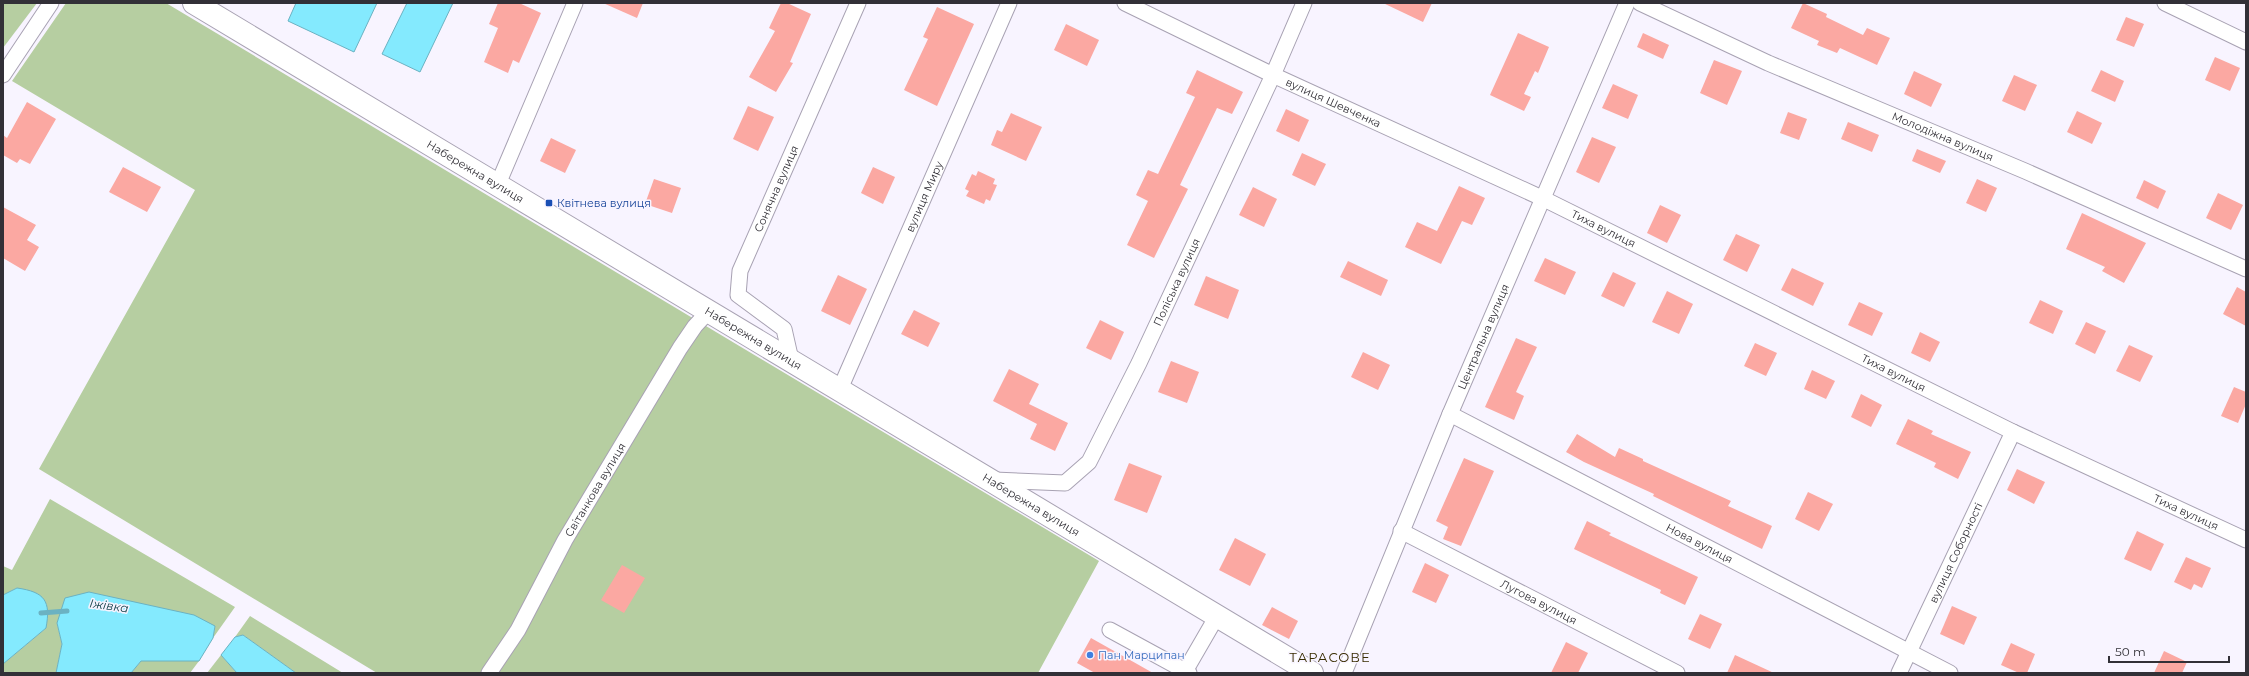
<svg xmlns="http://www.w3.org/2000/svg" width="2249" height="676" viewBox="0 0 2249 676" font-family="Montserrat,sans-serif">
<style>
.green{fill:#b6cea1}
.water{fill:#84eafe;stroke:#6bb2c2}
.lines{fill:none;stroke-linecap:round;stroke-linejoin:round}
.stream{stroke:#6bb2c2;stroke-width:5}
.building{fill:#fba8a2}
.street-casing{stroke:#a8a2b3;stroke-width:17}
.secondary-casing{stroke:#a8a2b3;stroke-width:24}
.street{stroke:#fff;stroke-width:15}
.secondary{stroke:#fff;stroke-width:22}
.transit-dot{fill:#1a4fb4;stroke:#f8f4ff;stroke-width:1.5}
.shop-dot{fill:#3f7fe0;stroke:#f8f4ff;stroke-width:1.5}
.labels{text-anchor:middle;stroke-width:3;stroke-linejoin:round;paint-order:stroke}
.street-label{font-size:11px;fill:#323037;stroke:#f8f4ff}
.transit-label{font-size:11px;fill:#164399;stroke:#f8f4ff;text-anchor:start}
.shop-label{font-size:11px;fill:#366cbe;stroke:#f8f4ff;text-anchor:start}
.water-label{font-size:12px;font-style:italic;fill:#0f3f48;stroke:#f8f4ff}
.quarter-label{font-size:13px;letter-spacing:1px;fill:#382c01;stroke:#f8f4ff}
</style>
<rect width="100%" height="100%" fill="#f8f4ff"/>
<g class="green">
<path d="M 3,3 L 37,3 L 3,48 Z"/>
<path d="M 66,3 L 166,3 L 1099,561 L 1038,673 L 377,673 L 39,469 L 195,190 L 12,81 Z"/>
<path d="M 50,499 L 235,607 L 213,638 L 215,626 L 57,623 L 62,644 L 56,673 L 3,673 L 3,664 L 46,628 L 17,588 L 3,595 L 3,566 L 12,570 Z"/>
<path d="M 250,616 L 343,673 L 296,673 L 243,635 L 235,637 Z"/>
<path d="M 221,655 L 237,673 L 207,673 Z"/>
<path d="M 141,661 L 199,661 L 190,673 L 131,673 Z"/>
</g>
<g class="water">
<path d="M 296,3 L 377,3 L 354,52 L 288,21 Z"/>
<path d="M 407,3 L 453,3 L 420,72 L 382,54 Z"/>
<path d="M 17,588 C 45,592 51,601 46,628 L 3,664 L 3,595 Z"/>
<path d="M 89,592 L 194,615 L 215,626 L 213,638 L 199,661 L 141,661 L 131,673 L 56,673 L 62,644 L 57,623 L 65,598 Z"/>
<path d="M 243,635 L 296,673 L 237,673 L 221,655 L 235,637 Z"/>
</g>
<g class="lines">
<path class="stream" d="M 41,613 L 67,611"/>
</g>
<g class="building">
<path d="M 498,3 L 519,3 L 541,13 L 519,63 L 513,60 L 508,73 L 484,62 L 498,28 L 489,24 Z"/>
<path d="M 603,3 L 643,3 L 637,18 Z"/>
<path d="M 781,3 L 787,3 L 811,14 L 790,62 L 793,63 L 776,92 L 749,77 L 775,31 L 769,28 Z"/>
<path d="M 1383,3 L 1432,3 L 1423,22 Z"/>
<path d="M 1803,3 L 1827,14 L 1826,17 L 1863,35 L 1867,28 L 1890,38 L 1877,65 L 1840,48 L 1837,53 L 1817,45 L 1819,41 L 1791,28 Z"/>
<path d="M 937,7 L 974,24 L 937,106 L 904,90 L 928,39 L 923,37 Z"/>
<path d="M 2126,17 L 2144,24 L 2134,47 L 2116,40 Z"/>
<path d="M 1066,24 L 1099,40 L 1087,66 L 1054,50 Z"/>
<path d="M 1518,33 L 1549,47 L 1538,73 L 1535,71 L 1524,94 L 1531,97 L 1524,111 L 1490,95 Z"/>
<path d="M 1643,33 L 1669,45 L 1663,59 L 1637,47 Z"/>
<path d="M 2215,57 L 2240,68 L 2230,91 L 2205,80 Z"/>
<path d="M 1714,60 L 1742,71 L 1727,105 L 1700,93 Z"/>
<path d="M 1197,70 L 1243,92 L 1232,114 L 1217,108 L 1180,185 L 1188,189 L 1154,258 L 1127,245 L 1148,201 L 1136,195 L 1148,170 L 1158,174 L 1195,97 L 1186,93 Z"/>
<path d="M 2101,70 L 2124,81 L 2115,102 L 2091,91 Z"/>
<path d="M 1914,71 L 1942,84 L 1931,107 L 1904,94 Z"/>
<path d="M 2014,75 L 2037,85 L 2025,111 L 2002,101 Z"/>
<path d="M 1613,84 L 1638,95 L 1628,119 L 1602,108 Z"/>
<path d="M 27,102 L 56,119 L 30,164 L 20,159 L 17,163 L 3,155 L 3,135 L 7,138 Z"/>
<path d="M 748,106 L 774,117 L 758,151 L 733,139 Z"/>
<path d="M 1286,109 L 1309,120 L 1299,142 L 1276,131 Z"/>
<path d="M 2077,111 L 2102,123 L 2092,144 L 2067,132 Z"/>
<path d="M 1788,112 L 1807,119 L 1799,140 L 1780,133 Z"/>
<path d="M 1011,113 L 1042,127 L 1026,161 L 991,145 L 997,130 L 1002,132 Z"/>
<path d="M 1848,122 L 1879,135 L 1872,152 L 1841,139 Z"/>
<path d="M 1592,137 L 1616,147 L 1599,183 L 1576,172 Z"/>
<path d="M 551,138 L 576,150 L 565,173 L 540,161 Z"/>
<path d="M 1917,149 L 1946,161 L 1940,173 L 1912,161 Z"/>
<path d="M 1302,153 L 1326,164 L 1315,186 L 1292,175 Z"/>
<path d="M 123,167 L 161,187 L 147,212 L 109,192 Z"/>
<path d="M 873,167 L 895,177 L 883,204 L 861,193 Z"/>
<path d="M 978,171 L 995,179 L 993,184 L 997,185 L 990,201 L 986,199 L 984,204 L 966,196 L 969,191 L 965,189 L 972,174 L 976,176 Z"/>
<path d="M 654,179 L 681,188 L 672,213 L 645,204 Z"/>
<path d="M 1977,179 L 1997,188 L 1986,212 L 1966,203 Z"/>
<path d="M 2144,180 L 2166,191 L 2158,209 L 2136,198 Z"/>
<path d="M 1459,186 L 1485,198 L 1472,225 L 1462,221 L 1441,264 L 1405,247 L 1417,222 L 1437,231 Z"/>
<path d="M 1253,187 L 1277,199 L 1264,227 L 1239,215 Z"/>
<path d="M 2218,193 L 2243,205 L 2231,230 L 2206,218 Z"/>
<path d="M 1660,205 L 1681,215 L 1667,243 L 1647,233 Z"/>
<path d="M 3,207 L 36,225 L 27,240 L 39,247 L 25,271 L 3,258 Z"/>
<path d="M 2082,213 L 2146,243 L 2124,283 L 2102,271 L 2105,267 L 2066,249 Z"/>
<path d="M 1736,234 L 1760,245 L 1747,272 L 1723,260 Z"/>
<path d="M 1545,258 L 1576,272 L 1565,295 L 1534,281 Z"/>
<path d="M 1348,261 L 1388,280 L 1381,296 L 1340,277 Z"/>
<path d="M 1792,268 L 1824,283 L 1813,306 L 1781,290 Z"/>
<path d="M 1613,272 L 1636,283 L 1624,307 L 1601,296 Z"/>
<path d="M 838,275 L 867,289 L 850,325 L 821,311 Z"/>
<path d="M 1206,276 L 1239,290 L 1228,319 L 1194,305 Z"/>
<path d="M 2237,287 L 2246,292 L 2246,326 L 2223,314 Z"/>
<path d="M 1667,291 L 1693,304 L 1679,334 L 1652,322 Z"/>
<path d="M 2040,300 L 2063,311 L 2053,334 L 2029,323 Z"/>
<path d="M 1859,302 L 1883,313 L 1872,336 L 1848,325 Z"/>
<path d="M 914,310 L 940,323 L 928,347 L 901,334 Z"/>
<path d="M 1100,320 L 1124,332 L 1111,360 L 1086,348 Z"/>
<path d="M 2086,322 L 2106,331 L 2095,354 L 2075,344 Z"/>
<path d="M 1920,332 L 1940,342 L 1930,362 L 1911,353 Z"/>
<path d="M 1516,338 L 1537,347 L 1516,392 L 1524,396 L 1514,420 L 1485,407 Z"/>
<path d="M 1755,343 L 1777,353 L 1766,376 L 1744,366 Z"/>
<path d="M 2129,345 L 2153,356 L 2140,382 L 2116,371 Z"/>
<path d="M 1363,352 L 1390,365 L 1378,390 L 1351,377 Z"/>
<path d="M 1171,361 L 1199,372 L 1187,403 L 1158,392 Z"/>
<path d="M 1009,369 L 1039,384 L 1029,404 L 1068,423 L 1055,451 L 1030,439 L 1037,424 L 993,401 Z"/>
<path d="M 1812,370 L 1835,381 L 1826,399 L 1804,389 Z"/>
<path d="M 2234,387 L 2246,392 L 2246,404 L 2238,423 L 2221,416 Z"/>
<path d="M 1861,394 L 1882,405 L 1871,427 L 1851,417 Z"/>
<path d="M 1908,419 L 1933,431 L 1931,434 L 1971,452 L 1958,479 L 1934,467 L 1936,463 L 1896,444 Z"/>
<path d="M 1577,434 L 1615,457 L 1619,448 L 1643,459 L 1643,461 L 1731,501 L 1728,506 L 1772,526 L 1762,549 L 1653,496 L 1654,494 L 1584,462 L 1566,452 Z"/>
<path d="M 1464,458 L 1494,471 L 1461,546 L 1443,539 L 1448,527 L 1436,521 Z"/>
<path d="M 1129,463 L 1162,476 L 1147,513 L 1114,500 Z"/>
<path d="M 2017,469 L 2045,482 L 2034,504 L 2007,490 Z"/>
<path d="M 1808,492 L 1833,504 L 1819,531 L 1795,519 Z"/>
<path d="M 1587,521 L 1611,533 L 1609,535 L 1698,577 L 1685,605 L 1660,593 L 1661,590 L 1574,549 Z"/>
<path d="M 2137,531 L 2164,544 L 2151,571 L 2124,559 Z"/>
<path d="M 1235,538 L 1266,554 L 1250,586 L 1219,570 Z"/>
<path d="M 2186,557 L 2211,568 L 2202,588 L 2194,584 L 2191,590 L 2174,582 Z"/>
<path d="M 1425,563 L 1449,575 L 1436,603 L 1412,592 Z"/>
<path d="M 622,565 L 645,578 L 624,613 L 601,600 Z"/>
<path d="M 1952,606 L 1977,617 L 1964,645 L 1940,634 Z"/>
<path d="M 1272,607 L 1298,621 L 1289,639 L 1262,625 Z"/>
<path d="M 1700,614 L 1722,624 L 1710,649 L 1688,639 Z"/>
<path d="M 1091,638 L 1107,647 L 1153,673 L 1095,673 L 1077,663 Z"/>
<path d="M 1566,642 L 1588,653 L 1578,673 L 1551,673 Z"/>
<path d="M 2011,643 L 2035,654 L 2027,673 L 2019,673 L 2001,665 Z"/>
<path d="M 2164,651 L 2187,662 L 2182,673 L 2154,673 Z"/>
<path d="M 1735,655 L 1774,673 L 1727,673 Z"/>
</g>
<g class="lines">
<g class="street-casing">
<g id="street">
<path id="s1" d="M 1125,3 L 1273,75 L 1544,199 L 2013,432 L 2246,540"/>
<path id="s2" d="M 1640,3 L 1768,63 L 2025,171 L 2246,269"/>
<path d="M 2165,3 L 2246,42"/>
<path d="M 3,75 L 51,3"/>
<path d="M 498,184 L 575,3"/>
<path id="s3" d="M 791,360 L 784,329 L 738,295 L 740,271 L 858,3"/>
<path id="s4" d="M 840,389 L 1009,3"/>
<path id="s5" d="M 1450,414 L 1950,673"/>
<path id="s6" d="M 994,480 L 1065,483 L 1089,462 L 1139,363 L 1273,75 L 1304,3"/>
<path id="s7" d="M 1401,531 L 1677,673"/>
<path d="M 1110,630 L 1189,673"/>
<path id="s8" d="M 489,673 L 518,630 L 565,540 L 680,348 L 695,326 L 709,311"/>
<path d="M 1184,673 L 1217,616"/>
<path id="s9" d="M 1344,673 L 1450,414 L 1627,3"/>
<path id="s10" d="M 1899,673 L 2013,432"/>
</g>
</g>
<g class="secondary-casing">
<g id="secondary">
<path id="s11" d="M 194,3 L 1312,673"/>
</g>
</g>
<use href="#street" class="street"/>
<use href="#secondary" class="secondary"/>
</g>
<rect class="transit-dot" x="545" y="199" width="8" height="8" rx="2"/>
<circle class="shop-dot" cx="1090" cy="655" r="4"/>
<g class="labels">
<g class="street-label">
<text dy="4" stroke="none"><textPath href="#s1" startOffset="231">вулиця Шевченка</textPath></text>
<text dy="4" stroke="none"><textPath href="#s2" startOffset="331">Молодіжна вулиця</textPath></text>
<text dy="4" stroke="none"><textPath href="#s11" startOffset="328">Набережна вулиця</textPath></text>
<text dy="4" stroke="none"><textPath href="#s3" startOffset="203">Сонячна вулиця</textPath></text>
<text dy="4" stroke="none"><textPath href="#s4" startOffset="210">вулиця Миру</textPath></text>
<text dy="4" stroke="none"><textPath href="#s1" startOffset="529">Тиха вулиця</textPath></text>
<text dy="4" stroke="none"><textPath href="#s6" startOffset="303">Поліська вулиця</textPath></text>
<text dy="4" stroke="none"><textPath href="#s11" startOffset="652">Набережна вулиця</textPath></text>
<text dy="4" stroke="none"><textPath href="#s9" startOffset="364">Центральна вулиця</textPath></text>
<text dy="4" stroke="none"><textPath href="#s1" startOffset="853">Тиха вулиця</textPath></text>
<text dy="4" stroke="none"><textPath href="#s8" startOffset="212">Світанкова вулиця</textPath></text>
<text dy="4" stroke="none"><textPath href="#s11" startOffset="976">Набережна вулиця</textPath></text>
<text dy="4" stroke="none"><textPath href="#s1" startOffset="1177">Тиха вулиця</textPath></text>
<text dy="4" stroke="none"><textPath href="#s5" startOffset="281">Нова вулиця</textPath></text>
<text dy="4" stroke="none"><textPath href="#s10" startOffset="133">вулиця Соборності</textPath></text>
<text dy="4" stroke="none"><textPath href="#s7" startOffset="155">Лугова вулиця</textPath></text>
</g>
<g class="transit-label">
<text x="557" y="207">Квітнева вулиця</text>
</g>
<g class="shop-label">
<text x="1098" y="659">Пан Марципан</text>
</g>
<g class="water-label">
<text transform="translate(109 606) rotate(8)" y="4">Іжівка</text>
</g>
<g class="quarter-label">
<text x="1330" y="662">ТАРАСОВЕ</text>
</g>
</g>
<rect width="2249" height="676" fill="none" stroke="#323037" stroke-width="8"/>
<path d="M2109 656v6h120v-6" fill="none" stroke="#323037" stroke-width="2"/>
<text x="2115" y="656" font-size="12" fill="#323037" stroke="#f8f4ff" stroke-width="3" paint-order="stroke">50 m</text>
</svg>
